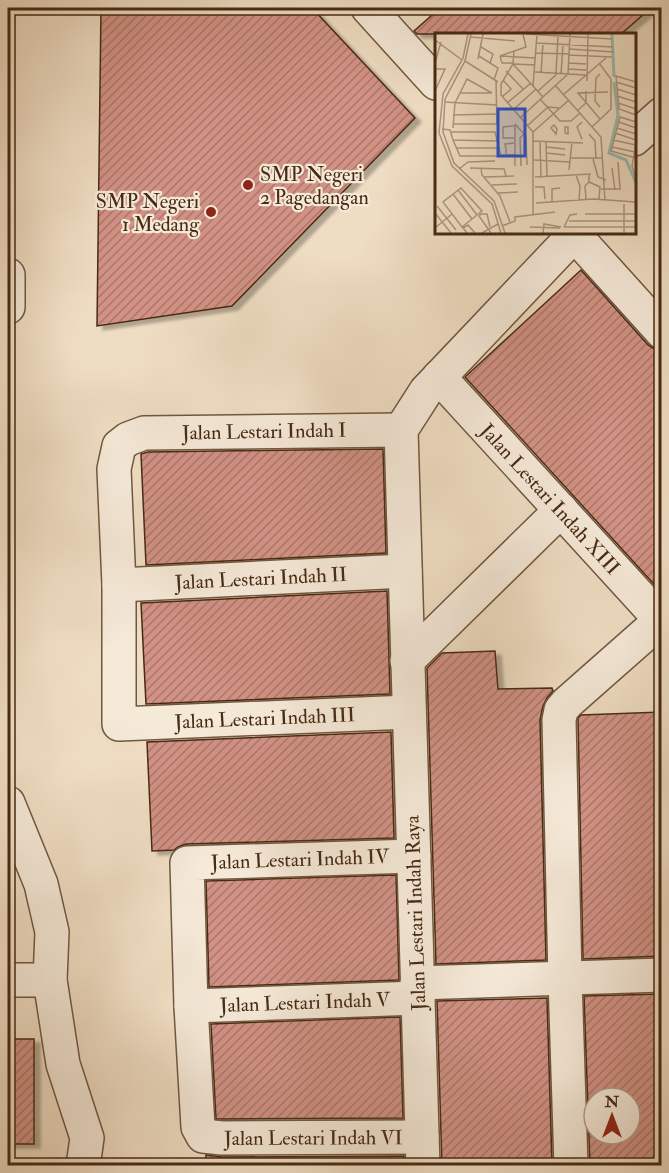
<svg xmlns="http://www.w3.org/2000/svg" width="669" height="1173" viewBox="0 0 669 1173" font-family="'IM FELL Double Pica',serif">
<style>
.building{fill:url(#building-hatch);stroke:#472a13;stroke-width:1.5;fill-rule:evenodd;filter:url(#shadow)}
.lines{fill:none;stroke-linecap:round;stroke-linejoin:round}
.minor-casing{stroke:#71573f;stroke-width:36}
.minor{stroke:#f5e9d8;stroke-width:33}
.poi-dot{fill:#8f2418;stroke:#f5e9d8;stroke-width:2}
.labels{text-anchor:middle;stroke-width:4.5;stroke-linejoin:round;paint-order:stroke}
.poi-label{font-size:20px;fill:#472a13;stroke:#f5e9d8;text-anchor:start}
.street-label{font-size:20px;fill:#472a13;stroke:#f5e9d8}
.inset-river{fill:none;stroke:#9abcb2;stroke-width:3}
.inset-road{fill:none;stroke:#ac957d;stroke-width:1.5}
.view{fill:#1d4ed8;fill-opacity:0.15;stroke:#1d4ed8;stroke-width:3}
.inset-edge{fill:none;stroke:#472a13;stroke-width:3}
</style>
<defs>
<pattern id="building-hatch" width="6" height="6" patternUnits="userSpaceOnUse" patternTransform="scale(1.5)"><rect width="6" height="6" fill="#d19184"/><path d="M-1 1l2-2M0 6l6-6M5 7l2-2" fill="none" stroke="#ab776b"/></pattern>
<filter id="shadow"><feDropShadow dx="6" dy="4" stdDeviation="1.5" flood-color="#0004"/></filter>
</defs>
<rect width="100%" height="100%" fill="#efddc3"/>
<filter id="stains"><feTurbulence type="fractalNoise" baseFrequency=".00333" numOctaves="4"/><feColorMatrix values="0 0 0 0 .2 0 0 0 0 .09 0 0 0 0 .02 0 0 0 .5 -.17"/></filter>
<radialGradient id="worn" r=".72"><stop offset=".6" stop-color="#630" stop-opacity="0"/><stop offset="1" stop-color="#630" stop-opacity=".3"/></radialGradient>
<g class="building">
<path d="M 101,8 L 312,8 L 415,118 L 232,306 L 97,326 Z"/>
<path d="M 440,8 L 651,8 L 621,34 L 417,34 L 414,31 Z"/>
<path d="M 581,270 L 648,345 L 656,350 L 662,350 L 662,593 L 465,377 Z"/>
<path d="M 383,449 L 386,553 L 146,565 L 141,454 L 148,452 Z"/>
<path d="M 387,591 L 390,694 L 146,704 L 141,603 Z"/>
<path d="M 495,651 L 498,689 L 552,688 L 553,691 L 547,698 L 543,706 L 540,720 L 546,960 L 436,964 L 427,668 L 442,653 Z"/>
<path d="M 662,712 L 662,956 L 583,959 L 578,718 L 581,715 Z"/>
<path d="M 391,732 L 394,838 L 186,844 L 178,847 L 174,850 L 152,851 L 147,742 Z"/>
<path d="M 396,875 L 399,980 L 209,987 L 206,881 Z"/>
<path d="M 662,994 L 662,1166 L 590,1166 L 584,996 ZM 594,1098 L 630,1098 L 630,1134 L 594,1134 Z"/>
<path d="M 547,998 L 552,1166 L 442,1166 L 437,1001 Z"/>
<path d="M 400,1017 L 403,1118 L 216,1119 L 211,1024 Z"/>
<rect x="8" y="1039" width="26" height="105"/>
<path d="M 206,1155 L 222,1157 L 404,1156 L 404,1166 L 206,1166 Z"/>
</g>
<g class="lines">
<g class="minor-casing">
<g id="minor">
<path d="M 368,8 L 436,83"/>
<path d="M 634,139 L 662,114"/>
<path d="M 572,232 L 662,332"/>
<path d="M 8,275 L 8,307"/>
<path id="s1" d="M 439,377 L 662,621"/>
<path id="s2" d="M 401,430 L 144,433 L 128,439 L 119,446 L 114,469 L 119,585 L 119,724 L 409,712"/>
<path id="s3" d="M 119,585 L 405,571"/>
<path d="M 407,661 L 561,510"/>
<path d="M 8,803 L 41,884 L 52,932 L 50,980 L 63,1064 L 87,1138 L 83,1166"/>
<path id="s4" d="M 414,856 L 187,863 L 191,1006 L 198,1127 L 203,1136 L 222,1138 L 422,1137"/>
<path d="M 8,980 L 50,980"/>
<path d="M 417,983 L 662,975"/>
<path id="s5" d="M 191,1006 L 418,998"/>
<path d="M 423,1166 L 401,430 L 426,391 L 574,235"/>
<path d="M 571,1166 L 565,978 L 559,720 L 561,710 L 567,703 L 661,620"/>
</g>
</g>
<use href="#minor" class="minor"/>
</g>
<g class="poi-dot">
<circle cx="248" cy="185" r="6"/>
<circle cx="211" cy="212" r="6"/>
</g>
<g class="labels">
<g class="poi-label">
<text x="260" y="181">SMP Negeri<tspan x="260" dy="23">2 Pagedangan</tspan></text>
<text x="199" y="208" text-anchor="end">SMP Negeri<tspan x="199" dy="23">1 Medang</tspan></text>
</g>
<g class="street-label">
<text transform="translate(264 431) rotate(-1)" y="7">Jalan Lestari Indah I</text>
<text dy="7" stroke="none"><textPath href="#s1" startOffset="165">Jalan Lestari Indah XIII</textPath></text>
<text dy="7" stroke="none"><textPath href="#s3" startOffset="142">Jalan Lestari Indah II</textPath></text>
<text dy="7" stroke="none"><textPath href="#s2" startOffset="710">Jalan Lestari Indah III</textPath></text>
<text transform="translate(300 859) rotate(-2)" y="7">Jalan Lestari Indah IV</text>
<text transform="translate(415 913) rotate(-92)" y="7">Jalan Lestari Indah Raya</text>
<text dy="7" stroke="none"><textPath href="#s5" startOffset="114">Jalan Lestari Indah V</textPath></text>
<text dy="7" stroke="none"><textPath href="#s4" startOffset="612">Jalan Lestari Indah VI</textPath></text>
</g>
</g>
<g transform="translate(435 33)">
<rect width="201" height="201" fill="#efddc3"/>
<path class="inset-river" d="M 177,1 L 179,44M 179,49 L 183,82 L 174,120 L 191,127 L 201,150"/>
<path class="inset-road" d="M 33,1 L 28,25 L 8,61 L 4,100 L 17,133 L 57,171 L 66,200M 36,1 L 30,28 L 10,66 L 8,99 L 19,130 L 59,168 L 70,200M 91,1 L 177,6M 36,4 L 80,8M 0,7 L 27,27M 101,10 L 178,14M 46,14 L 58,21 L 55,30M 134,16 L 179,19M 79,17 L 78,31 L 66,51 L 66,62 L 98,99M 101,20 L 134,21M 134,22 L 177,24M 44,23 L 63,35 L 59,47M 65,23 L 91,14 L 88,1M 65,23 L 100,25M 65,23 L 67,30 L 78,30M 43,26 L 48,1M 30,28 L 63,49M 0,30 L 6,9M 133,30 L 151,31M 78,31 L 108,64M 79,31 L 100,32M 0,36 L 10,36 L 0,58M 133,36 L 151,37M 71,38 L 88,56M 100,39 L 150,42M 106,40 L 108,10M 121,40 L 123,3M 126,41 L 128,11M 152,48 L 153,1M 181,49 L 201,55M 201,49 L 181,43 L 184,76 L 201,82M 120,52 L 166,104 L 170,168M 98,53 L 102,1M 182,56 L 201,62M 103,58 L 122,41M 25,60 L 56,60M 129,61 L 171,25M 182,63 L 201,69M 67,64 L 76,56 L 68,47M 105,66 L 125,88 L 136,88 L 145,80M 9,69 L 62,72M 72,70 L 96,50M 183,70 L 201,76M 165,74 L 160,68 L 161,45 L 165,41M 78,77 L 101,56M 143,77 L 151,70 L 151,58M 18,82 L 63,81M 85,85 L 133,41 L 135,1M 165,86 L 143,60 L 173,59M 147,89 L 142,94 L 147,106M 184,89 L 201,95M 201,89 L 185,84 L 176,118 L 201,125M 18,91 L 62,91 L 61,48M 80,91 L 91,103 L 92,132M 119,92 L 122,96 L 121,101 L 116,95 ZM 79,93 L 68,94 L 68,105 L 79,105M 92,93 L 113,74 L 124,75M 130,94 L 133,94 L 133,101 L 130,100 ZM 157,94 L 176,76 L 176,46 L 164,30M 18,95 L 20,70 L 32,46 L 57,60M 182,95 L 201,101M 7,96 L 15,97 L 18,107 L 25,123 L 66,123 L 60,99 L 16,99M 98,99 L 134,67M 180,100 L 201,107M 154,101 L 160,108 L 161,126M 18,107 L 63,108M 178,107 L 201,112M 98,108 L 148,110M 105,108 L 106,145M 111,108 L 112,144M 79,110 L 70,111 L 71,116 L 71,122 L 80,122M 201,111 L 197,133 L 201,146M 111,114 L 130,116M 177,114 L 200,119M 21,115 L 65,115M 111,120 L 130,122M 135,125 L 168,125M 158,126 L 163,144 L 171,147M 99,127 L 135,129M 80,133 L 80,91M 86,133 L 85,105 L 89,101M 35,135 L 69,136 L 71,143M 46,135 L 47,142 L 65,163 L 75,189M 177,135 L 180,157M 24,136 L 33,129 L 60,128M 134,137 L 137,109M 154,141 L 154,149 L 165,154 L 164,166M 141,142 L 145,153 L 144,167M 49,144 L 79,143M 100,144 L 156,141M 57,152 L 82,151M 100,154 L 109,154 L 110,166M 26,155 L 47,178 L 27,194 L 8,169 ZM 166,156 L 185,156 L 183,129M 23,157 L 42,182M 63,160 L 83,159M 18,161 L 37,186M 151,166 L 150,153 L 154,149M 117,169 L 117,156 L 125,155M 101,170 L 158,166 L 201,169M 2,173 L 21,197M 0,180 L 16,200M 150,181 L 201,181M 98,182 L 98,99M 134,188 L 201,188M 67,193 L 80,188 L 80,184 L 120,179M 55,194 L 52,181 L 46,181 L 44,183 L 56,200M 95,194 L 125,195M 129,194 L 201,194M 129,194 L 135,182 L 142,181M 0,195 L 17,181M 32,200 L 28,195 L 33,192 L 40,200M 47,200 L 63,191M 108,200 L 109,191 L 126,194M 189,200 L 189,171"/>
<path class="view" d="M 63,76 L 90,76 L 90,123 L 63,123 Z"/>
<rect width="201" height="201" class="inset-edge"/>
</g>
<rect width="669" height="1173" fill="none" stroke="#efddc3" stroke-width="30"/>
<rect x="9" y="9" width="651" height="1155" fill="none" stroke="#472a13" stroke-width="3"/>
<rect x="15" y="15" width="639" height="1143" fill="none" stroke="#472a13" stroke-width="1.5"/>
<g transform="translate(612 1116)"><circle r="28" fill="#f5e9d8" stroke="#af9d89" stroke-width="1.5"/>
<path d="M0-4.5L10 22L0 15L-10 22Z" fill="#8f2418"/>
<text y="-9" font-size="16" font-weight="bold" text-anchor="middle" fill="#472a13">N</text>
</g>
<rect width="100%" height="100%" filter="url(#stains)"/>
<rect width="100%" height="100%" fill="url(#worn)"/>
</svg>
